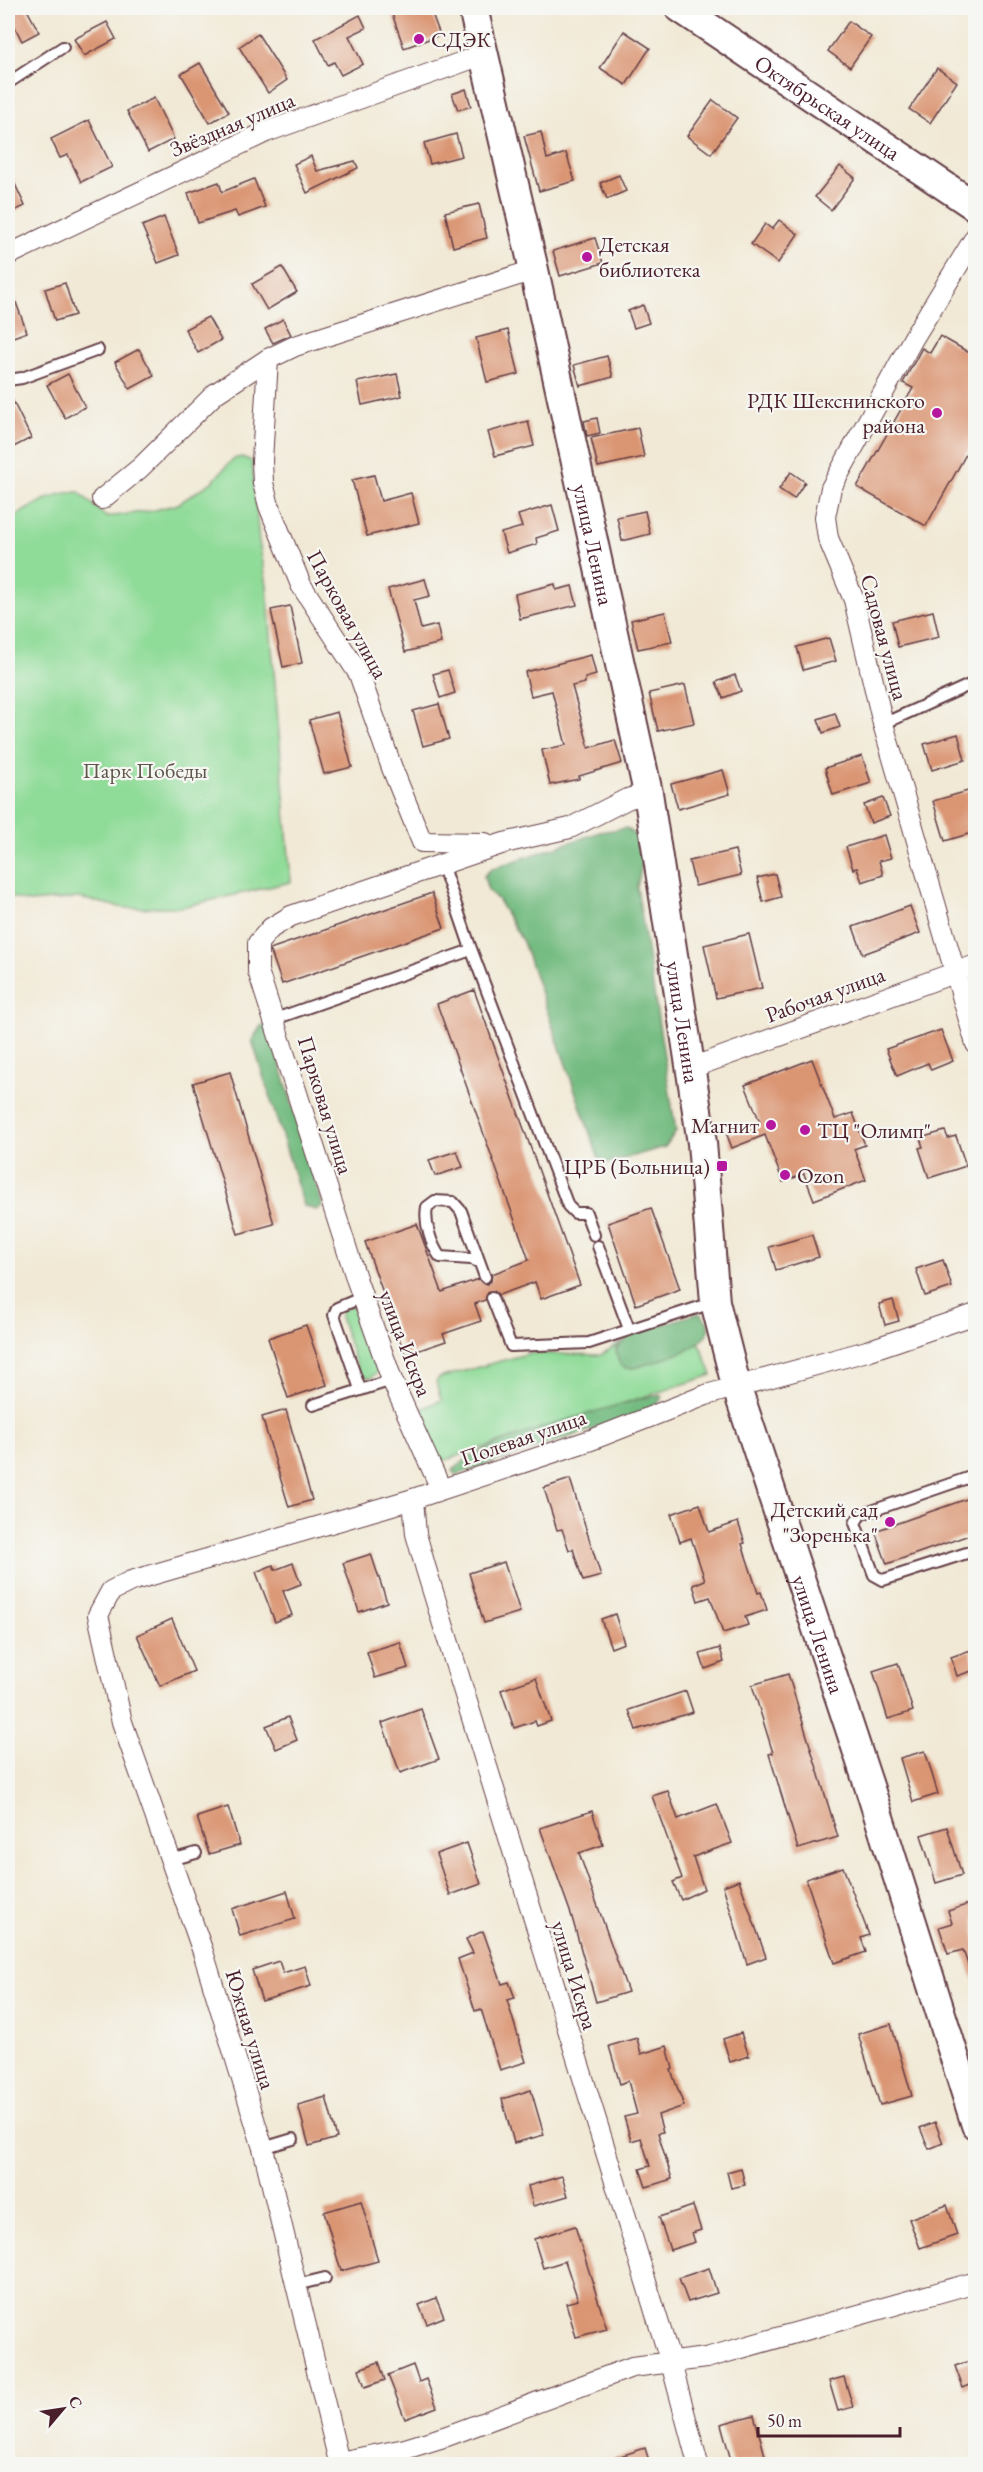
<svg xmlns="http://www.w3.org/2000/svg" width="983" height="2472" viewBox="0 0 983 2472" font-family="'EB Garamond',serif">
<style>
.green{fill:#8fdb98;stroke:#6c7d62;stroke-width:1.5}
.forest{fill:#73bb80;stroke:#5e6d56;stroke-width:1.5}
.building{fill:#da9573}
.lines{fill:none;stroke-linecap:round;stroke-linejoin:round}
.lane-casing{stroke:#633d44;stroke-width:14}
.street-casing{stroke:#633d44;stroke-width:22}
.secondary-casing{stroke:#633d44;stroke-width:32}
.lane{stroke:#fff;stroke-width:10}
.street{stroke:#fff;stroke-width:20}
.secondary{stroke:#fff;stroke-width:28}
.poi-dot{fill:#b5179e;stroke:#f6f6f2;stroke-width:2}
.labels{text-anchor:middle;stroke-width:4.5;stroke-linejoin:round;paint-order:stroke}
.poi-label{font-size:22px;fill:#4a1f2b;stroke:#f6f6f2;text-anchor:start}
.street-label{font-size:22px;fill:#4a1f2b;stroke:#f6f6f2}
.park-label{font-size:22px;fill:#5f574c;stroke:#f6f6f2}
</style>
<rect width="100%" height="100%" fill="#f6f6f2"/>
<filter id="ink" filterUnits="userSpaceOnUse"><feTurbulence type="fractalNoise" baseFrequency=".0167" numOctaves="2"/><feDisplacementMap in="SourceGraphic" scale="12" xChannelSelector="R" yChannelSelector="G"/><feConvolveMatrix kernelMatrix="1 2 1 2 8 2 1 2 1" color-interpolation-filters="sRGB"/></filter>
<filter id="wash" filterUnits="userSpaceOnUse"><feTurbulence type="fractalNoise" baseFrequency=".008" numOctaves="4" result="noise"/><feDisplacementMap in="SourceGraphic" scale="24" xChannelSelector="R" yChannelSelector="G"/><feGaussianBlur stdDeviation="1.35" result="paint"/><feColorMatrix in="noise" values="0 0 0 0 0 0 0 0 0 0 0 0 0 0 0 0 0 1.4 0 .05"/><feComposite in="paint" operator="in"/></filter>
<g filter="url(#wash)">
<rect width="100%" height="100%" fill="#f1e9d5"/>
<g class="green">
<path d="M 242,457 L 252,461 L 259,542 L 267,585 L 291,882 L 182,907 L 125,908 L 79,898 L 29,902 L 8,896 L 8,521 C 31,507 51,492 79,492 L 106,517 L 151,511 L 178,504 L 212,482 L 233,459 Z"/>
<path d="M 352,1306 L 357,1310 L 379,1371 L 371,1378 L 360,1376 L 340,1317 L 341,1310 Z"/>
<path d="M 621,1342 L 616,1349 L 626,1368 L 687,1350 L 699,1342 L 712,1375 L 439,1462 L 414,1412 L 441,1400 L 436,1382 L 439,1378 L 530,1353 L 601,1355 Z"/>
</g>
<g class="forest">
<path d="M 626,828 C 650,842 642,864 637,887 L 676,1131 L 665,1147 L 601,1165 L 523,942 L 498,900 L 488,890 L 484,876 L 491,869 L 600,832 Z"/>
<path d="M 268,1024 L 322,1203 L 322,1206 L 316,1210 L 304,1206 L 252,1040 L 261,1026 Z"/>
<path d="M 699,1313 C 733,1339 668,1358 650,1363 C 643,1365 634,1370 627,1368 C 618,1367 617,1356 616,1349 L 632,1334 Z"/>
<path d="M 661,1395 L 662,1398 L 653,1409 L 462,1473 L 455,1475 L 453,1471 C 472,1442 604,1410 642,1398 Z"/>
</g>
<g id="blocks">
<g class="building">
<path d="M 8,8 L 26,8 L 39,32 L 22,41 L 8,13 Z"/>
<path d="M 390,8 L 430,8 L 440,35 L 404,48 Z"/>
<path d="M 360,15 L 366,28 L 349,36 L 363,64 L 341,75 L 334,62 L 328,65 L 315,39 Z"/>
<path d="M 849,21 L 871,37 L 850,67 L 828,51 Z"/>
<path d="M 107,22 L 116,39 L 84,56 L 74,39 Z"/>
<path d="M 624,31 L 650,48 L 626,85 L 600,68 Z"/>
<path d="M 258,34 L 287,80 L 268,93 L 239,47 Z"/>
<path d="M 200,63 L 229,112 L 210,123 L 181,74 Z"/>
<path d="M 937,68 L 957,82 L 930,123 L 909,109 Z"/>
<path d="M 466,89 L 471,106 L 458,110 L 452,94 Z"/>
<path d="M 154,98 L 174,139 L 148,152 L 127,111 Z"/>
<path d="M 713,100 L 737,118 L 711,154 L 687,136 Z"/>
<path d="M 89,120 L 112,167 L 81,182 L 68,155 L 60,158 L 51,139 Z"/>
<path d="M 541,132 L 547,159 L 566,153 L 575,181 L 539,191 L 524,136 Z"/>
<path d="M 456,134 L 462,156 L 430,164 L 424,143 Z"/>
<path d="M 311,156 L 317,171 L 355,161 L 358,168 L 307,193 L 294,164 Z"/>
<path d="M 840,166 L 855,178 L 831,210 L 815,197 Z"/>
<path d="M 8,169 L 25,206 L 8,214 Z"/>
<path d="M 619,175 L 626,191 L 607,199 L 600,183 Z"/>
<path d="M 254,179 L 265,207 L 238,217 L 235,211 L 198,223 L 188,193 L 219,182 L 222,192 Z"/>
<path d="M 479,204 L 487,238 L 453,247 L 445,212 Z"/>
<path d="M 164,217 L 179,255 L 158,263 L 142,226 Z"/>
<path d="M 779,220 L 798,234 L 778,263 L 751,244 L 765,224 L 772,229 Z"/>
<path d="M 595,238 L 603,263 L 560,276 L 553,251 Z"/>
<path d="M 282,267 L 297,292 L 267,310 L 252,284 Z"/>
<path d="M 65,283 L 75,315 L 55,321 L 45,289 Z"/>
<path d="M 9,284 L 27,332 L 8,339 L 8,285 Z"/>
<path d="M 643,305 L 649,323 L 634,328 L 628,311 Z"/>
<path d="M 208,317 L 221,340 L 198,353 L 185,329 Z"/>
<path d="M 283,319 L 291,335 L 273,343 L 265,329 Z"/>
<path d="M 508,330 L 519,374 L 487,382 L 476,338 Z"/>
<path d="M 940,336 L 975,356 L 975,438 L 926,526 L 857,487 L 913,388 L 903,383 L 922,348 L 930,353 Z"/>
<path d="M 139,349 L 154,376 L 130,389 L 115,362 Z"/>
<path d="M 607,356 L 613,377 L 580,386 L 574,365 Z"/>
<path d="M 68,374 L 85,407 L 65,418 L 47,385 Z"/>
<path d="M 397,374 L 402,396 L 362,405 L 357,382 Z"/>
<path d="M 8,391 L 31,438 L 8,450 Z"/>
<path d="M 597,418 L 600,433 L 587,436 L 584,421 Z"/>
<path d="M 528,421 L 534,446 L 495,456 L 488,432 Z"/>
<path d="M 638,428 L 644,457 L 598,467 L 591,438 Z"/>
<path d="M 791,472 L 805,482 L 794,499 L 779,489 Z"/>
<path d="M 374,475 L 381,501 L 411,493 L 419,523 L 367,536 L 352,480 Z"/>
<path d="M 552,505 L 559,531 L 536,538 L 537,544 L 507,553 L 501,533 L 522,527 L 518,515 Z"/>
<path d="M 645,511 L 650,534 L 622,541 L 617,517 Z"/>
<path d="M 425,579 L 430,596 L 414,600 L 421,629 L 437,625 L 441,643 L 405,652 L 388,589 Z"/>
<path d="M 555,584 L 556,590 L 572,586 L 577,605 L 520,619 L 515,594 Z"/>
<path d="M 290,606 L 302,663 L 283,667 L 271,610 Z"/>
<path d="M 933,611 L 939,637 L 898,647 L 892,621 Z"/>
<path d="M 665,612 L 672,642 L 638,649 L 631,620 Z"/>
<path d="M 829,638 L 836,661 L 803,670 L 797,647 Z"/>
<path d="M 591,655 L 596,675 L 585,678 L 585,683 L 572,686 L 589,748 L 615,740 L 622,763 L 579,776 L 579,779 L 550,785 L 542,750 L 566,745 L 552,691 L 531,696 L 525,672 Z"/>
<path d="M 448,670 L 455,693 L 440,698 L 433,674 Z"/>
<path d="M 735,675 L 741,691 L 723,698 L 716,682 Z"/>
<path d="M 685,685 L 694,723 L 658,731 L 649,693 Z"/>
<path d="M 439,704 L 449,739 L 423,746 L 413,711 Z"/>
<path d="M 337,712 L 352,767 L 324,774 L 309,720 Z"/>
<path d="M 835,713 L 840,727 L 823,733 L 818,719 Z"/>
<path d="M 958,734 L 965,760 L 932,770 L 924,744 Z"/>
<path d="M 862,756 L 871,783 L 833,795 L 825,768 Z"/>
<path d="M 723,770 L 730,794 L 678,809 L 671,784 Z"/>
<path d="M 975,789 L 975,832 L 945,841 L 933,801 Z"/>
<path d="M 883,798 L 890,816 L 871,823 L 864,805 Z"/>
<path d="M 884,835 L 891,858 L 879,861 L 883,875 L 862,882 L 857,868 L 853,869 L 846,847 Z"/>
<path d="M 735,850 L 741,875 L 695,886 L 689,861 Z"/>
<path d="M 775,874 L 781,897 L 763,902 L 757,878 Z"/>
<path d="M 432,893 L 444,928 L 282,984 L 270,949 Z"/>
<path d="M 910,906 L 920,933 L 863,954 L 853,927 Z"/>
<path d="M 749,934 L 762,988 L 716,998 L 704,945 Z"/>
<path d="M 474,990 L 580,1285 L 541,1299 L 535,1282 L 499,1295 L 494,1291 L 489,1291 L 485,1300 L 475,1304 L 481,1321 L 443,1334 L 446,1341 L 405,1355 L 365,1242 L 417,1224 L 442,1292 L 478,1279 L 487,1284 L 491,1281 L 492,1274 L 529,1260 L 437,1004 Z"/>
<path d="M 941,1030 L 953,1061 L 931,1070 L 928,1063 L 897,1076 L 886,1049 Z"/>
<path d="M 812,1059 L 835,1119 L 853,1113 L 865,1145 L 854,1149 L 866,1180 L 814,1200 L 804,1174 L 783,1182 L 765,1135 L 732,1148 L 727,1135 L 760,1122 L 745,1085 Z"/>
<path d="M 230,1072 L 274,1224 L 238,1234 L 193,1083 Z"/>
<path d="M 945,1131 L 948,1138 L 956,1136 L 966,1166 L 929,1178 L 919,1148 L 923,1147 L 920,1138 Z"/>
<path d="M 457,1151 L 463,1167 L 435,1176 L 429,1160 Z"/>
<path d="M 651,1208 L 680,1289 L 636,1305 L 608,1223 Z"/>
<path d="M 812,1235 L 819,1257 L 776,1270 L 769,1247 Z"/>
<path d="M 943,1260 L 952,1287 L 925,1296 L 916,1269 Z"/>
<path d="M 893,1300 L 899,1321 L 885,1325 L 879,1304 Z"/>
<path d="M 306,1325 L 327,1385 L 288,1398 L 268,1338 Z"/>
<path d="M 286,1410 L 312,1500 L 289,1507 L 262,1417 Z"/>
<path d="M 570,1479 L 601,1576 L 583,1581 L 573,1549 L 569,1550 L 562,1529 L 557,1530 L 544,1488 Z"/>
<path d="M 975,1496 L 975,1533 L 887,1564 L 875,1531 Z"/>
<path d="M 700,1504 L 709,1532 L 738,1522 L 745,1543 L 742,1544 L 758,1593 L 761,1592 L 767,1610 L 745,1617 L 748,1625 L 723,1633 L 710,1597 L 698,1601 L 693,1585 L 705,1580 L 691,1538 L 680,1542 L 671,1514 Z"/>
<path d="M 371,1554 L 387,1602 L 359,1612 L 343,1563 Z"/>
<path d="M 504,1562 L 520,1612 L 484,1623 L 469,1573 Z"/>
<path d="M 293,1563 L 301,1584 L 283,1591 L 292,1615 L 275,1622 L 256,1572 L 273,1565 L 275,1570 Z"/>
<path d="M 615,1614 L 624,1643 L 611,1648 L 601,1619 Z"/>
<path d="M 172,1619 L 194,1671 L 160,1686 L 137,1635 Z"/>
<path d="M 400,1642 L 408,1668 L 375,1678 L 367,1652 Z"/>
<path d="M 720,1648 L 724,1662 L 705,1669 L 700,1654 Z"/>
<path d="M 971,1650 L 975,1670 L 957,1676 L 951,1657 Z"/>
<path d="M 898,1663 L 913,1711 L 888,1719 L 873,1671 Z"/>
<path d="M 788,1674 L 838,1837 L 798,1849 L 769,1754 L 773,1753 L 752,1685 Z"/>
<path d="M 536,1678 L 551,1721 L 537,1726 L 535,1721 L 514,1728 L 501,1690 Z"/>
<path d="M 686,1691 L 693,1712 L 636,1730 L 629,1710 Z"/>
<path d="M 421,1709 L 439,1759 L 400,1773 L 382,1723 Z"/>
<path d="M 288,1717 L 297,1740 L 276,1749 L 266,1726 Z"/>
<path d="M 925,1751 L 938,1794 L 913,1802 L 900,1758 Z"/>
<path d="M 668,1791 L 678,1819 L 717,1804 L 732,1843 L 693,1857 L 704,1889 L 681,1900 L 673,1882 L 682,1878 L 652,1796 Z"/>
<path d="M 228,1807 L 240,1845 L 209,1854 L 197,1817 Z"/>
<path d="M 592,1811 L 603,1845 L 579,1853 L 628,1992 L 596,2002 L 571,1914 L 540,1828 Z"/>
<path d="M 947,1827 L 962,1875 L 936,1883 L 921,1835 Z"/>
<path d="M 467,1843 L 481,1884 L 450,1895 L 436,1854 Z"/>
<path d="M 843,1867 L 869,1935 L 861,1938 L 866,1952 L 834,1963 L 806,1879 Z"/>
<path d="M 739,1880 L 766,1957 L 747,1964 L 723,1886 Z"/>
<path d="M 287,1891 L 295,1919 L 240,1936 L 232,1909 Z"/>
<path d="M 975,1902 L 975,1980 L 973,1980 L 963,1950 L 948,1954 L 939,1927 L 952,1923 L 948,1911 Z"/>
<path d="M 483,1931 L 502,1984 L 509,1982 L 515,1998 L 507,2000 L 526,2062 L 500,2070 L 481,2009 L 475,2011 L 458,1959 L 473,1953 L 466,1939 Z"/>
<path d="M 279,1961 L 283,1973 L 305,1966 L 311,1986 L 262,2001 L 252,1970 Z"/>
<path d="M 891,2024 L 912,2096 L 880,2105 L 858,2034 Z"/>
<path d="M 741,2033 L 749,2056 L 730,2062 L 723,2039 Z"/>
<path d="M 637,2038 L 641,2054 L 667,2046 L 673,2069 L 671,2070 L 684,2106 L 658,2115 L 663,2132 L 658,2133 L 672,2179 L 646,2187 L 640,2169 L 650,2166 L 641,2138 L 631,2141 L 624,2117 L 637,2114 L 628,2081 L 620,2084 L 609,2046 Z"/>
<path d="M 531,2090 L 544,2135 L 514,2143 L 502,2099 Z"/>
<path d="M 326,2097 L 337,2138 L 309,2146 L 298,2105 Z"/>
<path d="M 935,2122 L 943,2143 L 929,2149 L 920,2128 Z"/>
<path d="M 741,2168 L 745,2185 L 731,2188 L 727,2172 Z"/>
<path d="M 562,2176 L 568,2196 L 533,2206 L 528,2186 Z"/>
<path d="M 361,2201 L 378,2261 L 341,2271 L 324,2212 Z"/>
<path d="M 947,2205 L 957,2235 L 920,2248 L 909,2219 Z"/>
<path d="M 693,2206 L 701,2230 L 692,2233 L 695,2242 L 670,2250 L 659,2217 Z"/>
<path d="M 575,2226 L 607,2329 L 576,2337 L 566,2303 L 578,2300 L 565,2261 L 543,2268 L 534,2239 Z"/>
<path d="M 709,2268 L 717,2293 L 688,2302 L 679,2278 Z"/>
<path d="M 436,2298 L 444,2317 L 427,2324 L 419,2305 Z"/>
<path d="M 975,2359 L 975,2383 L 963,2388 L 955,2366 Z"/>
<path d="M 379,2362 L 385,2380 L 365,2387 L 359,2369 Z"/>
<path d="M 413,2365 L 419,2382 L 426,2379 L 437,2407 L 405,2419 L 388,2375 Z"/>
<path d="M 844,2377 L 853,2407 L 838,2411 L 829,2381 Z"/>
<path d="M 754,2415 L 766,2459 L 732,2464 L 721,2424 Z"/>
<path d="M 645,2448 L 650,2464 L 605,2464 L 605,2461 Z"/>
</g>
</g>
</g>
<g filter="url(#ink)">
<use href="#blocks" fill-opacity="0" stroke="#633d44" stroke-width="1.5"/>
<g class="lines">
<g class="lane-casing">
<g id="lane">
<path d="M 8,83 L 63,47"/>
<path d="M 8,380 L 22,378 L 98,350"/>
<path d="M 883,724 L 976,682"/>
<path d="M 442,864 L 470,946 L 568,1206 L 575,1213 L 586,1213 L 594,1235"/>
<path d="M 275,1019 L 471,950"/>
<path d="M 598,1246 L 629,1329"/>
<path d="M 479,1262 L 471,1259 L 440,1257 C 431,1244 424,1223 427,1207 L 435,1201 L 453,1202 L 461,1211 L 485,1277"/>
<path d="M 492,1298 L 511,1346 L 589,1343 L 715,1302"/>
<path d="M 360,1389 L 334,1315 L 337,1308 L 363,1297"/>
<path d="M 313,1405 L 392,1380"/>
<path d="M 976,1475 L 860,1515 L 855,1523 L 874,1575 L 883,1580 L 976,1550"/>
<path d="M 171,1860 L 196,1853"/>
<path d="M 263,2148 L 293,2139"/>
<path d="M 296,2285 L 325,2278"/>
</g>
</g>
<g class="street-casing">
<g id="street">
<path d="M 976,236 L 914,337 L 831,488 L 825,517 L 828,538 L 854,600 L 883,724 L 976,1044"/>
<path d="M 8,255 L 266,132 L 482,55"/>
<path d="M 268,359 L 262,461 L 263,483 L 269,506 L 301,585 L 359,674 L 392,768 L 422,842 L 485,843"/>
<path d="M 102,499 L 140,468 L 216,393 L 268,359 L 295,346 L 534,270"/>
<path d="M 691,1068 L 976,965"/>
<path d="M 976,1314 L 867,1351 L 706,1395 L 591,1440 L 413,1499 L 131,1581 L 111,1591 L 98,1615 L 122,1722 L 203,1952 L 263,2148 L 339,2462 L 405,2449 L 447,2436 L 632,2367 L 706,2358 L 976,2282"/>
<path d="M 441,1489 L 392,1380 L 357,1281 L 258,971 L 258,943 L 271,928 L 291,916 L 504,843 L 570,828 L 627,799 L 648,793"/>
<path d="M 413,1499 L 416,1534 L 426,1569 L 671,2363 L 698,2464"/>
</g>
</g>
<g class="secondary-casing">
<g id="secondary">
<path id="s1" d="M 473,8 L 534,270 L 648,793 L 702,1143 L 715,1302 L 736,1385 L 870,1789 L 976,2125"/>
<path id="s2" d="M 680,8 L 976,207"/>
</g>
</g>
<use href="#lane" class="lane"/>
<use href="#street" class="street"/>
<use href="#secondary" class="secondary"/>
</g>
</g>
<g class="poi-dot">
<circle cx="419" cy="39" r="6"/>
<circle cx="587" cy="257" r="6"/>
<circle cx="937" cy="413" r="6"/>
<circle cx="771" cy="1125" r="6"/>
<circle cx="805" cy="1130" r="6"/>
<rect x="716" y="1160" width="12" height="12" rx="3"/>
<circle cx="785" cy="1175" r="6"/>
<circle cx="890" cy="1522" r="6"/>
</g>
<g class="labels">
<g class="poi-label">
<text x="431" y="47">СДЭК</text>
<text x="599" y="252">Детская<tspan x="599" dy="25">библиотека</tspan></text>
<text x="925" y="408" text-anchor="end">РДК Шекснинского<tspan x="925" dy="25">района</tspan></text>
<text x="759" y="1133" text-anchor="end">Магнит</text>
<text x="817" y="1138">ТЦ "Олимп"</text>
<text x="710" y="1174" text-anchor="end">ЦРБ (Больница)</text>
<text x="797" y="1183">Ozon</text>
<text x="878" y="1517" text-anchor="end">Детский сад<tspan x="878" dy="25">"Зоренька"</tspan></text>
</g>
<g class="street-label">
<text dy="8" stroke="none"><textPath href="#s2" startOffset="178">Октябрьская улица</textPath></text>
<text transform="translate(232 124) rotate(-23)" y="8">Звёздная улица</text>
<text dy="8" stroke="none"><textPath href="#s1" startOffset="550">улица Ленина</textPath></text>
<text transform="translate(348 614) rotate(61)" y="8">Парковая улица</text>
<text transform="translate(885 637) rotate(75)" y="8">Садовая улица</text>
<text transform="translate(825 994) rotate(-20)" y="8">Рабочая улица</text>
<text dy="8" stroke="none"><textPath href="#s1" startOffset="1036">улица Ленина</textPath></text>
<text transform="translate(326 1105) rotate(73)" y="8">Парковая улица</text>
<text transform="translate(406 1343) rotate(69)" y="8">улица Искра</text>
<text transform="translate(523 1437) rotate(-19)" y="8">Полевая улица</text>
<text dy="8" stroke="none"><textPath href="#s1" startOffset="1666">улица Ленина</textPath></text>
<text transform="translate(575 1975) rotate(73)" y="8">улица Искра</text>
<text transform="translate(251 2029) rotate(73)" y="8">Южная улица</text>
</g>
<g class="park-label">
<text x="145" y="778">Парк Победы</text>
</g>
</g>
<rect width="983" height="2472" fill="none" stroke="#f6f6f2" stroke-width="30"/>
<g transform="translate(63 2409) rotate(61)" stroke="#f6f6f2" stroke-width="4.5" paint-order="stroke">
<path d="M0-4.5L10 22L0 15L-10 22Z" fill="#4a1f2b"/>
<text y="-9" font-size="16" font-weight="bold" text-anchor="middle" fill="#4a1f2b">С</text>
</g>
<path d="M758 2427v9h142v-9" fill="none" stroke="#4a1f2b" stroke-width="3"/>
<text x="767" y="2427" font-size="18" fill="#4a1f2b" stroke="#f6f6f2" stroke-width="4.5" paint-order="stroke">50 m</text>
</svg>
